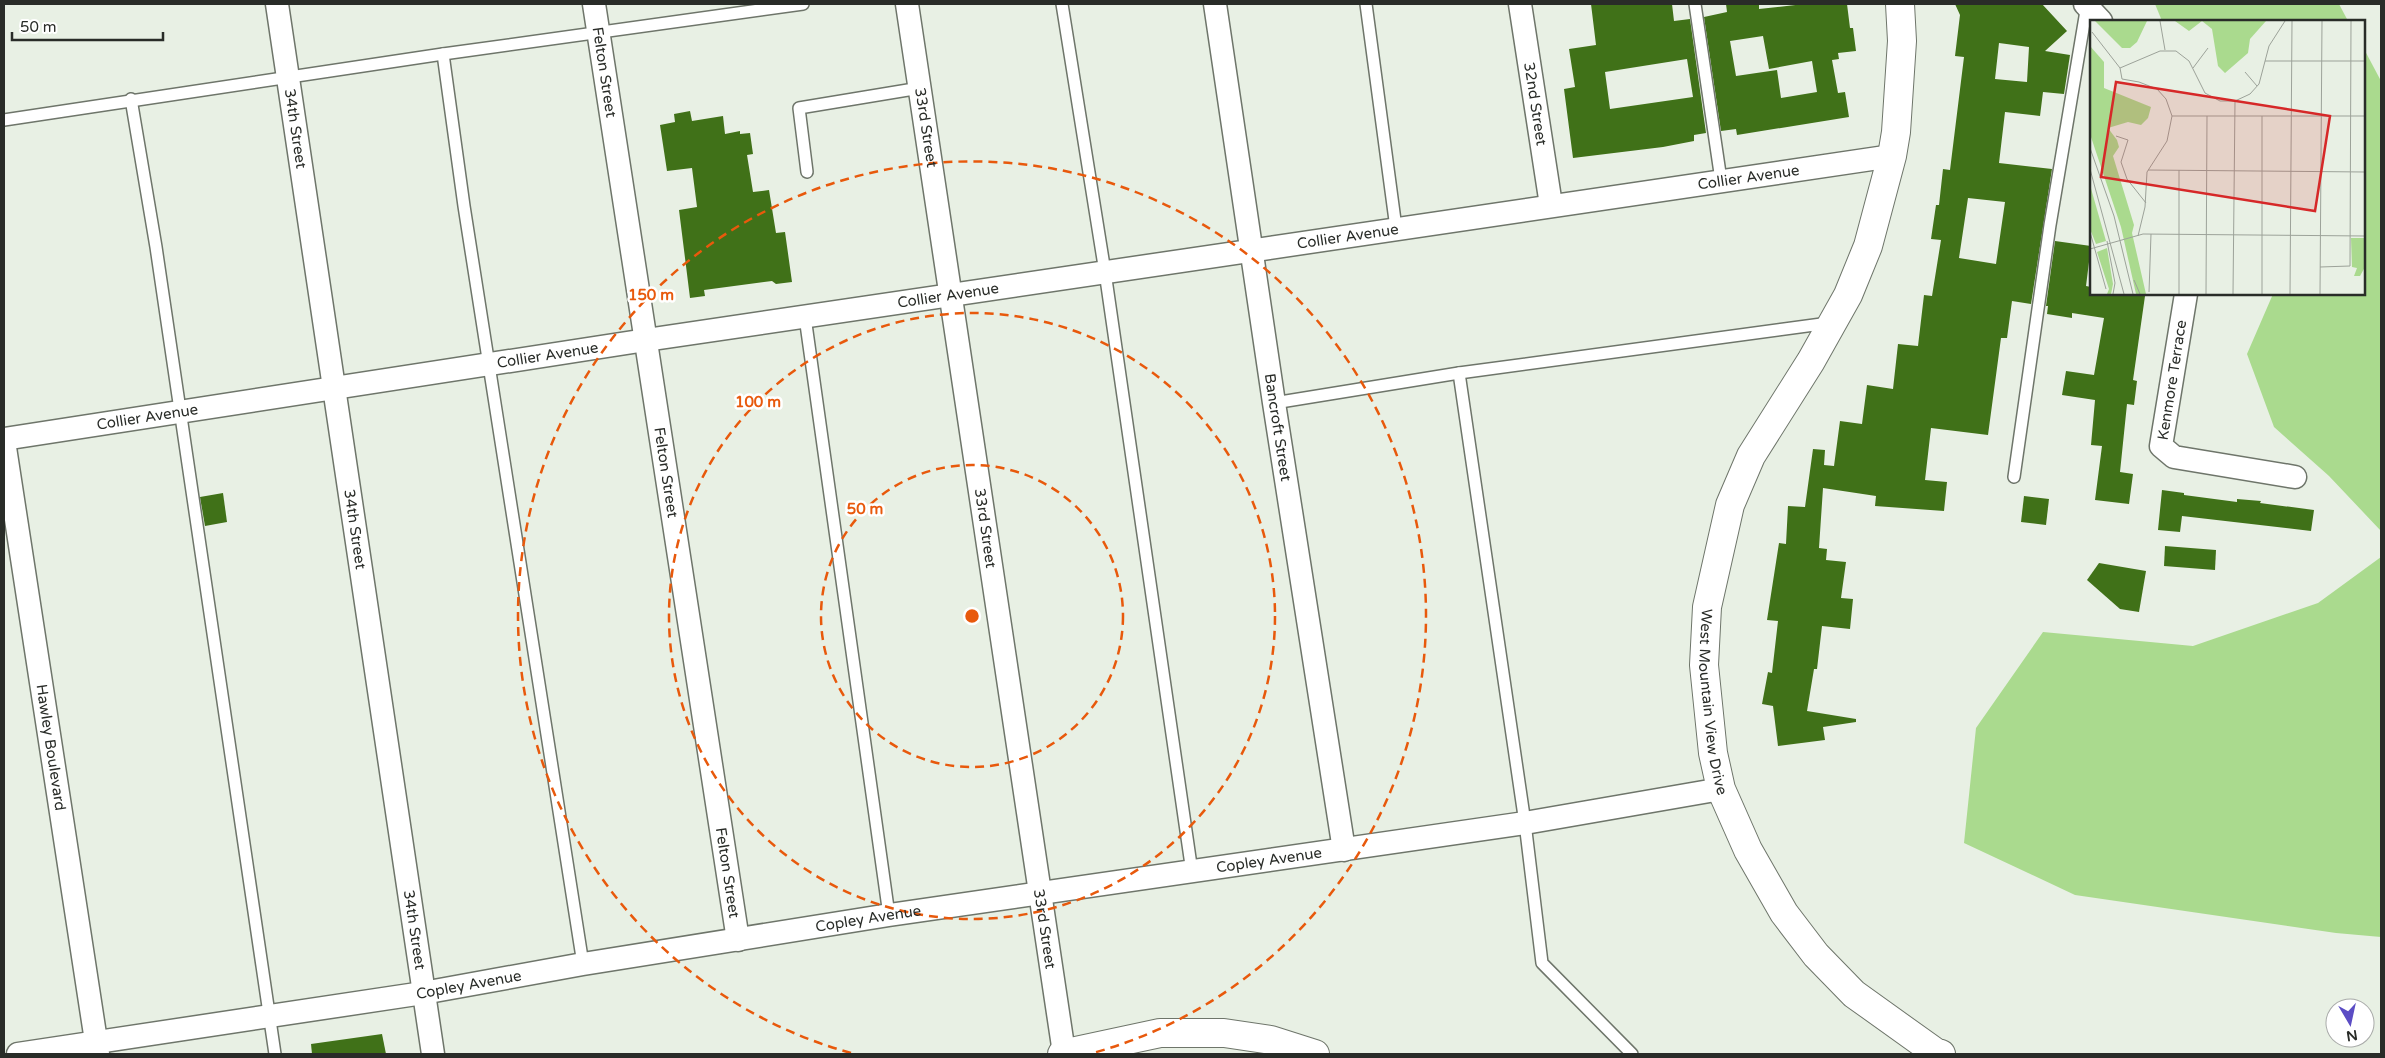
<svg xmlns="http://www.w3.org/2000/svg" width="2385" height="1058" viewBox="0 0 2385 1058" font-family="'Varela Round',sans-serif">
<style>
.green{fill:#aada8e}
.building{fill:#407118;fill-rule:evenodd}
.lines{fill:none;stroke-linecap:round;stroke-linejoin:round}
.service-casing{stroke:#6e756a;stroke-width:14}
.minor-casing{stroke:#6e756a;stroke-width:25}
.tertiary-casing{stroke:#6e756a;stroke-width:30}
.service{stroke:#fff;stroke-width:11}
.minor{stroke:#fff;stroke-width:22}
.tertiary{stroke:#fff;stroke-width:28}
.ring{fill:none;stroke:#e8590c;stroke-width:2.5;stroke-dasharray:9 6}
.labels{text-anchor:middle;stroke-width:5;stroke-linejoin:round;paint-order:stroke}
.street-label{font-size:15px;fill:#292c28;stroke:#fff}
.inset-road{fill:none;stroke:#9ca299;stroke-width:1}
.view{fill:#d62828;fill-opacity:0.15;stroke:#d62828;stroke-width:2.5}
.inset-edge{fill:none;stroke:#292c28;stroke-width:2.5}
.centre{fill:#e8590c;stroke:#fff;stroke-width:2.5}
.ring-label{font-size:15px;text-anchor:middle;font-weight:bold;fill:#e8590c;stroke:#fff;stroke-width:5;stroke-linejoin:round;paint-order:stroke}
</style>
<rect width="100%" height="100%" fill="#e8f0e4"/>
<g class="green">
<path d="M 2155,4 L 2339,4 L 2348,21 L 2162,21 Z"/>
<path d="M 2364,49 L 2381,81 L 2381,531 L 2329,476 L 2274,427 L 2247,354 L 2273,294 L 2364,294 Z"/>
<path d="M 2381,557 L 2381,937 L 2336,933 L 2075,895 L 1964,843 L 1976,728 L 2043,632 L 2193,646 L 2318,603 Z"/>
</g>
<g class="building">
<path d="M 1591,4 L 1672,4 L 1674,21 L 1690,19 L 1706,133 L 1694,135 L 1694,141 L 1663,147 L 1573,158 L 1564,89 L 1575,87 L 1569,49 L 1596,45 ZM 1687,59 L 1693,97 L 1610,109 L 1605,72 Z"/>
<path d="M 1726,4 L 1759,4 L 1759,9 L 1804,4 L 1847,4 L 1850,28 L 1853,28 L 1856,51 L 1838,53 L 1839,59 L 1832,60 L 1838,93 L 1845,92 L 1849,117 L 1737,135 L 1736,129 L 1721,131 L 1704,17 L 1727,12 ZM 1763,36 L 1769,69 L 1812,61 L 1817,92 L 1781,98 L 1777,70 L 1736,76 L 1730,41 Z"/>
<path d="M 1955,4 L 2042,4 L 2067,31 L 2045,51 L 2070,55 L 2064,94 L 2043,92 L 2040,116 L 2005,112 L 1999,163 L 2052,169 L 2031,304 L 2012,301 L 2007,338 L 2001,338 L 1988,435 L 1931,428 L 1925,480 L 1947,482 L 1944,511 L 1875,506 L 1876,496 L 1823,488 L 1819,548 L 1827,549 L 1826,560 L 1846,562 L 1841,598 L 1853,599 L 1850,629 L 1822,626 L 1817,669 L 1814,669 L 1807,711 L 1856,719 L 1856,722 L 1823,727 L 1825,740 L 1778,746 L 1773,706 L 1762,704 L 1768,672 L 1772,673 L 1778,621 L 1767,620 L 1779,543 L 1786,544 L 1788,506 L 1805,507 L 1813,449 L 1825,450 L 1824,465 L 1834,466 L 1840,421 L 1862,424 L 1867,385 L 1893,389 L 1898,344 L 1918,346 L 1924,295 L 1932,296 L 1941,240 L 1931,239 L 1936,205 L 1939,205 L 1943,169 L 1950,170 L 1964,57 L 1955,56 L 1960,15 ZM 1999,43 L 2029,47 L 2027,82 L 1995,79 ZM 1968,198 L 2005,202 L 1996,264 L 1959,258 Z"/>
<path d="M 690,111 L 692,121 L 723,116 L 725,134 L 740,131 L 740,134 L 750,133 L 753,154 L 747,155 L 753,192 L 769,190 L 776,233 L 785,232 L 792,282 L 776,284 L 772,281 L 704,290 L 705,296 L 690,298 L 679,210 L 697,207 L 692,168 L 667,171 L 660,125 L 675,122 L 674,114 Z"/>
<path d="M 2055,241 L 2091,246 L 2086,286 L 2091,287 L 2091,294 L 2145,296 L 2133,380 L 2137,381 L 2134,405 L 2127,404 L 2120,472 L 2133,474 L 2129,504 L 2095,500 L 2102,446 L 2091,445 L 2095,400 L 2062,395 L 2066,371 L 2094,375 L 2104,318 L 2072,313 L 2072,318 L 2047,314 L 2048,306 L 2046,306 Z"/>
<path d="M 2162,490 L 2184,493 L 2184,495 L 2237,502 L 2237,499 L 2261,501 L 2260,503 L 2314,510 L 2311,531 L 2182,516 L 2180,532 L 2158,530 Z"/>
<path d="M 223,493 L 227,522 L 205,526 L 200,497 Z"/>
<path d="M 2024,496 L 2049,499 L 2046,525 L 2021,522 Z"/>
<path d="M 2165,546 L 2216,550 L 2215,570 L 2164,566 Z"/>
<path d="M 2099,563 L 2146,571 L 2139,612 L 2120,609 L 2087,580 Z"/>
<path d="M 382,1034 L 386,1054 L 312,1054 L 311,1044 Z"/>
</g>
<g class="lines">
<g class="service-casing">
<g id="service">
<path d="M 1062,4 L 1105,272 L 1192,872"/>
<path d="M 1366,4 L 1396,228"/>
<path d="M 1695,4 L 1721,180"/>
<path d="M 443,54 L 464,206 L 583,964"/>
<path d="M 131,99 L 156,247 L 275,1054"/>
<path d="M 4,120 L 443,54 L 803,4"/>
<path d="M 807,172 L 799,108 L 920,88"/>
<path d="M 805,317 L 889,915"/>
<path d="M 1459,373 L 1525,823 L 1542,963 L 1632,1054"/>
<path d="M 1274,403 L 1459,373 L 1829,323"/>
<path d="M 2014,477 L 2050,225 L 2087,5"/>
</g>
</g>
<g class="minor-casing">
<g id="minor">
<path id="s1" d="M 277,4 L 433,1054"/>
<path id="s2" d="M 594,4 L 738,940"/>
<path id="s3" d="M 907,4 C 962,353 1009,704 1064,1053"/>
<path id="s4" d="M 1215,4 L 1274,403 L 1344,850"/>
<path id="s5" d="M 1520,4 L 1551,205"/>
<path d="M 2085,4 L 2101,21"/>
<path d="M 2186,294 L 2161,446 L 2174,457 L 2295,477"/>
<path id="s6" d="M 4,439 L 646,340 L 1892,156"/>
<path id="s7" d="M 4,441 L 98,1054"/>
<path id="s8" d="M 18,1054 L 423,993 L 583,964 L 889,915 L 1525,823 L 1721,789"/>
</g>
</g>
<g class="tertiary-casing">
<g id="tertiary">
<path id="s9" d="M 1900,4 L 1902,41 L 1896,132 L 1892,156 L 1868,246 L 1848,295 L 1811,361 L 1751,456 L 1730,505 L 1707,607 L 1704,665 L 1713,753 L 1721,789 L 1748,850 L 1784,913 L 1816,955 L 1854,994 L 1935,1052 L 1941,1054"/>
<path d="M 1062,1054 L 1160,1033 L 1224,1033 L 1271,1040 L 1315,1054"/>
</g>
</g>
<use href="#service" class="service"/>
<use href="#minor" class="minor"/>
<use href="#tertiary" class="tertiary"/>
</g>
<g class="ring">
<circle cx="972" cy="616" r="151"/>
<circle cx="972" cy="616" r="303"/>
<path d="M851 1053A454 454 0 1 1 1093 1053"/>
</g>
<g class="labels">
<g class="street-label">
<text dy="5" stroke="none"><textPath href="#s2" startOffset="69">Felton Street</textPath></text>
<text dy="5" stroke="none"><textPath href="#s5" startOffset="101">32nd Street</textPath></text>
<text dy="5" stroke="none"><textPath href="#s1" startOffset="126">34th Street</textPath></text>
<text dy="5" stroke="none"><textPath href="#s3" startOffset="125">33rd Street</textPath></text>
<text dy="5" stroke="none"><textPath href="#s6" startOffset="1764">Collier Avenue</textPath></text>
<text dy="5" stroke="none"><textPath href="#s6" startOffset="1359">Collier Avenue</textPath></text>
<text dy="5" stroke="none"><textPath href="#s6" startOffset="955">Collier Avenue</textPath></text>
<text dy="5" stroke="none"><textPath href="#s6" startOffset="550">Collier Avenue</textPath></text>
<text transform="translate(2172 380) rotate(-81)" y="5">Kenmore Terrace</text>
<text dy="5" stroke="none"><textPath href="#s6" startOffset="145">Collier Avenue</textPath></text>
<text dy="5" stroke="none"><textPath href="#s4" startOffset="428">Bancroft Street</textPath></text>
<text dy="5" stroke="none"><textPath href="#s2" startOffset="474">Felton Street</textPath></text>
<text dy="5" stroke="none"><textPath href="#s3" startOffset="530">33rd Street</textPath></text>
<text dy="5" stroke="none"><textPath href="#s1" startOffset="531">34th Street</textPath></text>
<text dy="5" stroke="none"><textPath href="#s9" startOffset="740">West Mountain View Drive</textPath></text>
<text dy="5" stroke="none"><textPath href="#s7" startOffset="310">Hawley Boulevard</textPath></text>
<text dy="5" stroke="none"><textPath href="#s8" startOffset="1266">Copley Avenue</textPath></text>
<text dy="5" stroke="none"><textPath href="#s2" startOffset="879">Felton Street</textPath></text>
<text dy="5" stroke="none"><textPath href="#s8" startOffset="861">Copley Avenue</textPath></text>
<text dy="5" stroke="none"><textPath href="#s3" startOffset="935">33rd Street</textPath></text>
<text dy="5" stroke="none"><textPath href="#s1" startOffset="936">34th Street</textPath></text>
<text dy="5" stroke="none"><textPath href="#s8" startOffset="456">Copley Avenue</textPath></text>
</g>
</g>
<g transform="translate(2090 20)">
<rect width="275" height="275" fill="#e8f0e4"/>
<path d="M 5,1 L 57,1 L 47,22 L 40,28 L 32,28 ZM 85,1 L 176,1 L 160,19 L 158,33 L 135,53 L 128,46 L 122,9 L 112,1 L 99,11 ZM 0,26 L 14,42 L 14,68 L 61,87 L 58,98 L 51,105 L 38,102 L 18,108 L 27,120 L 29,127 L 23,136 L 44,205 L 42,213 L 56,274 L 46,274 L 31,207 L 0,114 ZM 0,165 L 16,221 L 6,224 L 0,209 ZM 261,218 L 275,218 L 275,247 L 270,256 L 264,256 L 267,248 L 262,247 ZM 17,228 L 23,264 L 21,274 L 17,274 L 19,269 L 7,232 Z" fill="#aada8e"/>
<path class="inset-road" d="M 70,1 L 75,30M 2,12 L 30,48M 175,41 L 275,41M 103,48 L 118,28M 155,52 L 167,66M 82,96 L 275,96M 26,116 L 38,120 L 31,142 L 37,159 L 56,183M 0,128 L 24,196 L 43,274M 0,149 L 34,274M 58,150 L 275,152M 0,212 L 16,269M 89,214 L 89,150M 48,216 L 55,187 L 57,152 L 77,121 L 82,96 L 76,79 L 67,69 L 49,62 L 32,59 L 30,48 L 70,31 L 86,31 L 99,41 L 115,73 L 130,81 L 145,81 L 160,74 L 169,64 L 179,26 L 195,1M 17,221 L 25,263 L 23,274M 0,229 L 53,214 L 275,216M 230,247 L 260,246 L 261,1M 44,260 L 50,274M 59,272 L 61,214M 89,274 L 89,214M 116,274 L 117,96M 143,274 L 145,81M 172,274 L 172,96M 200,274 L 202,1M 230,274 L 232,1"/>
<path class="view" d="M 26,62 L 240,96 L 225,191 L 11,157 Z"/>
<rect width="275" height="275" class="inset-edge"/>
</g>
<circle cx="972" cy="616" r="8" class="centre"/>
<g class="ring-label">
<text x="651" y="300">150 m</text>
<text x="758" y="407">100 m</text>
<text x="865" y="514">50 m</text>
</g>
<rect width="2385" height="1058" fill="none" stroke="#292c28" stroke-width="10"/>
<g transform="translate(2350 1023) rotate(171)"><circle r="24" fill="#ffffff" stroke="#a9aba9"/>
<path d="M0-4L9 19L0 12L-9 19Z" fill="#5b4cc4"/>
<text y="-8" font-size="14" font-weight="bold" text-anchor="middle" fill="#292c28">N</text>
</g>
<path d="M12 32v8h151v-8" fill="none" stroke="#292c28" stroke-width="2.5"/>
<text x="20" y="32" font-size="15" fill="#292c28" stroke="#ffffff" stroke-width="4" paint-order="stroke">50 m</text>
</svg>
